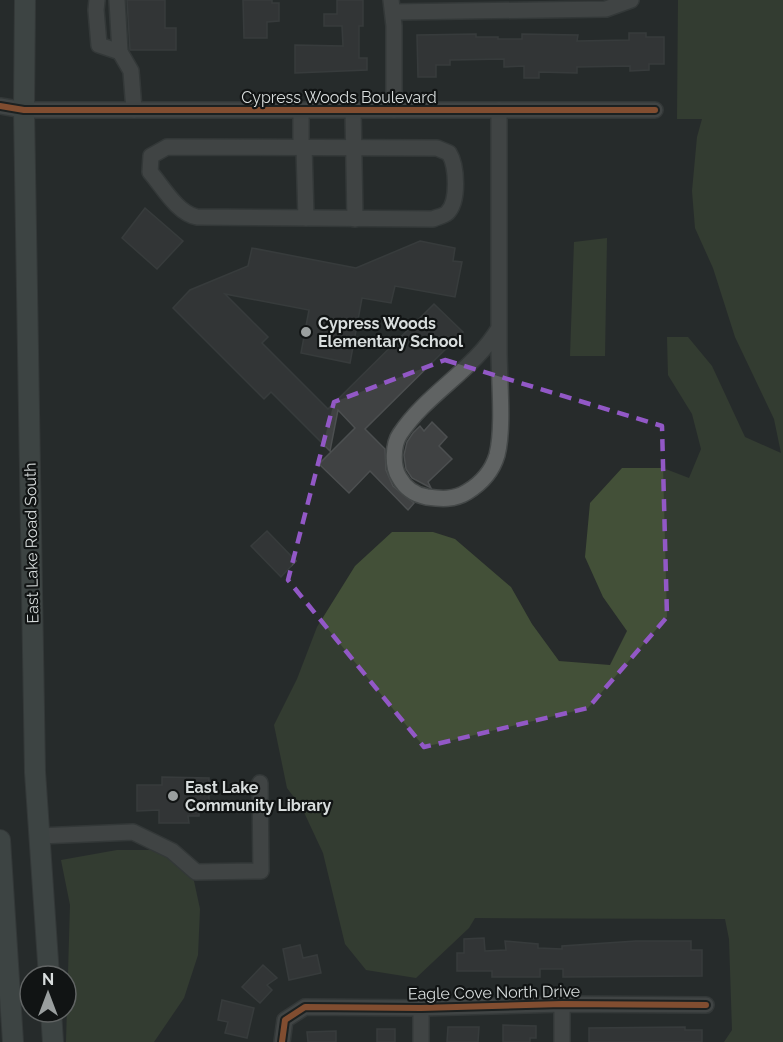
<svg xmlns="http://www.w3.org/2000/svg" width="783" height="1042" viewBox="0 0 783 1042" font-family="Raleway,sans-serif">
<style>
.green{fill:#435038}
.building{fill:#404243;stroke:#4c4f50;stroke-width:1.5}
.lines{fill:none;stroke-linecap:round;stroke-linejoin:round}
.minor-casing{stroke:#444848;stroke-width:18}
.major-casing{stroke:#444848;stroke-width:22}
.minor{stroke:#606363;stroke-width:15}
.major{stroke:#596260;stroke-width:20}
.cycleway-casing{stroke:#111414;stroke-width:10}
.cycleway{stroke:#f07635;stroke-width:6}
.marked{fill:none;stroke:#9258c6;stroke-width:4.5;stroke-dasharray:12 8;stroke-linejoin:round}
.poi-dot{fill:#9a9f9f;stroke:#111414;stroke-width:2}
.labels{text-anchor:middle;stroke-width:4.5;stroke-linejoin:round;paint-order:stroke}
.street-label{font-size:16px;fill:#d8dddd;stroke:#111414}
.poi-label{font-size:16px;font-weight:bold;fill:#d8dddd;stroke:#111414;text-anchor:start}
</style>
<rect width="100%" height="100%" fill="#272b2b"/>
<g class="green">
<path d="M 678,0 L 783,0 L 783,1042 L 724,1042 L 732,1030 L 729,939 L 725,919 L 475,918 L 469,928 L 416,978 L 366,970 L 345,944 L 323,853 L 302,808 L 287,788 L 274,725 L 297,679 L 317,627 L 355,566 L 392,532 L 433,532 L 455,539 L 511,587 L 532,624 L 559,661 L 610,665 L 627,631 L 603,597 L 585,557 L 590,503 L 622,468 L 663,468 L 689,478 L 701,449 L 692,414 L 668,375 L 667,337 L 688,337 L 712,366 L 745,437 L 781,453 L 774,419 L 735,337 L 713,268 L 695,228 L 692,191 L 697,137 L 702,119 L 677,119 Z"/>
<path d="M 607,238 L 605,356 L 570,356 L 574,242 Z"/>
<path d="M 117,850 L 164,850 L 194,881 L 200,909 L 198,955 L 184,998 L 154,1042 L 66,1042 L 70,905 L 61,860 Z"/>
</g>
<g class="building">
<path d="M 127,0 L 165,0 L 165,28 L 176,28 L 176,50 L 130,50 Z"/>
<path d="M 243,0 L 272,0 L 272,3 L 279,3 L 279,21 L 267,22 L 267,38 L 244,38 Z"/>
<path d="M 337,0 L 363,0 L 363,26 L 359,26 L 359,58 L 367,58 L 367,70 L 295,73 L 295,45 L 343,46 L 342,26 L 324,26 L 324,14 L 337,14 Z"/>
<path d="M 629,33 L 646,33 L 646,37 L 664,37 L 664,64 L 649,64 L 649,70 L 630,71 L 630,66 L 577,67 L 577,73 L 539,72 L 539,78 L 524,78 L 524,66 L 504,67 L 504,59 L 450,60 L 450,65 L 436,65 L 436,77 L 418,77 L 417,35 L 476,34 L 476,37 L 498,37 L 498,39 L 522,39 L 522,34 L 578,35 L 577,41 L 629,40 Z"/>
<path d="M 145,208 L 183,241 L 157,269 L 122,238 Z"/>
<path d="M 420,241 L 455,248 L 453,261 L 462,262 L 455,297 L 395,286 L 391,303 L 362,298 L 350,363 L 301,353 L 309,310 L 225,294 L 268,337 L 262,343 L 328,409 L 434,304 L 463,332 L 365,429 L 385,449 L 386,470 L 393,486 L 414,503 L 408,510 L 370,471 L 349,493 L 319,464 L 355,428 L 338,410 L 330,451 L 271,392 L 264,399 L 173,308 L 190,290 L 248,266 L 252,248 L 356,268 Z"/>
<path d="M 432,422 L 447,437 L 439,446 L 452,459 L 428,482 L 431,488 L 412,478 L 406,469 L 404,455 L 407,442 L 413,433 L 420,426 L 424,431 Z"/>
<path d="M 267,531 L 296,561 L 281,577 L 251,546 Z"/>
<path d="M 162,777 L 209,778 L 209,806 L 200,806 L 199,816 L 188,816 L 189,823 L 159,823 L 159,810 L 137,811 L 137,785 L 162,785 Z"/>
<path d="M 484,938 L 485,951 L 506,950 L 505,941 L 538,944 L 538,948 L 562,949 L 562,946 L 636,941 L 691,941 L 691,950 L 702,950 L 702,976 L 563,977 L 563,969 L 540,969 L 540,977 L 492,977 L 492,971 L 457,971 L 457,953 L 464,953 L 464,939 Z"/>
<path d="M 300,945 L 303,958 L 317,955 L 321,973 L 289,980 L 283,949 Z"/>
<path d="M 263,965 L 277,978 L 267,985 L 272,990 L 260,1003 L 242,987 Z"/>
<path d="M 222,1000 L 254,1008 L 247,1038 L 225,1033 L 228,1022 L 218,1020 Z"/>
<path d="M 503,1025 L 536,1026 L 536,1038 L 530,1038 L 530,1042 L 503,1042 Z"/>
<path d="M 448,1027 L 479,1027 L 478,1042 L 447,1042 Z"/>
<path d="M 685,1027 L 685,1030 L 702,1030 L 702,1042 L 589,1042 L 589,1028 Z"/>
<rect x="377" y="1029" width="18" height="13"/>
<path d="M 336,1031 L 336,1042 L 308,1042 L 307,1032 Z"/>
</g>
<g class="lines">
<g class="minor-casing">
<g id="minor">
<path d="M 97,0 L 96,10 L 99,45 L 120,52"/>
<path d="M 117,0 L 120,52 L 131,71 L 134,110"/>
<path d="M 391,0 L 394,26 L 394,110"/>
<path d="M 394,12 L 606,9 L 631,0"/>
<path d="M 0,106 L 24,110 L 655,110"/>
<path d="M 301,110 L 301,147"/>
<path d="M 353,110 L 355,219"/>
<path d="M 499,110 C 499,190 499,270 499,350 C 499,379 504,428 497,455 C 492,472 482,483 467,492 C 454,500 441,499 427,497 C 415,495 405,488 399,477 C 392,466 393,444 400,434 C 427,393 474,370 499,328"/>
<path d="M 167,147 L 437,148 L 449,153 C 457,166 459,202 447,213 C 444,216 437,217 433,219 L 197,217 C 177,213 163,187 150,172 L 151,156 Z"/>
<path d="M 304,147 L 306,218"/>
<path d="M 39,836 L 133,832 L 172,851 L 196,872 L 261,871 L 260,783"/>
<path d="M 562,1004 L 562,1042"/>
<path d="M 421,1008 L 421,1042"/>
<path d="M 282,1042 L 285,1020 L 305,1007 L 421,1008 L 562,1004 L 706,1005"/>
</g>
</g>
<g class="major-casing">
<g id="major">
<path d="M 25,0 L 24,110 L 35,772 L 49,976"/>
<path d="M 0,840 L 13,1042"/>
<path d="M 51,1012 L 53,1042"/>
</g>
</g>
<use href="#minor" class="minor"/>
<use href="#major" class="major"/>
<g class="cycleway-casing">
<g id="cycleway">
<path d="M 0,106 L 24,110 L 655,110"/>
<path d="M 282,1042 L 285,1020 L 305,1007 L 421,1008 L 562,1004 L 706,1005"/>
</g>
</g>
<use href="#cycleway" class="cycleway"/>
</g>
<path d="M0 0H783V1042H0ZM 445,360 L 662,426 L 667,617 L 588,708 L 424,747 L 288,580 L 334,402 Z" fill="#272b2b" fill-opacity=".55" fill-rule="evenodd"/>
<path class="marked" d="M 445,360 L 662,426 L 667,617 L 588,708 L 424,747 L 288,580 L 334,402 Z"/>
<g class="poi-dot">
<circle cx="306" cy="332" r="6"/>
<circle cx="173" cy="796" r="6"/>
</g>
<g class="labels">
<g class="street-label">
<text x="339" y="103">Cypress Woods Boulevard</text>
<text transform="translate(31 543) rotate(-91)" y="6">East Lake Road South</text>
<text transform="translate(494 992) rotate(-1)" y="6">Eagle Cove North Drive</text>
</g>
<g class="poi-label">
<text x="318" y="329">Cypress Woods<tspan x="318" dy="18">Elementary School</tspan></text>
<text x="185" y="793">East Lake<tspan x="185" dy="18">Community Library</tspan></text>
</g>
</g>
<g transform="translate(48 994)"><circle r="28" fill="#111414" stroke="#616464" stroke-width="1.5"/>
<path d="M0-4.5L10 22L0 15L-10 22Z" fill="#9a9f9f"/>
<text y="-9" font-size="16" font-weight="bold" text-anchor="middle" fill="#d8dddd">N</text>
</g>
</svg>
